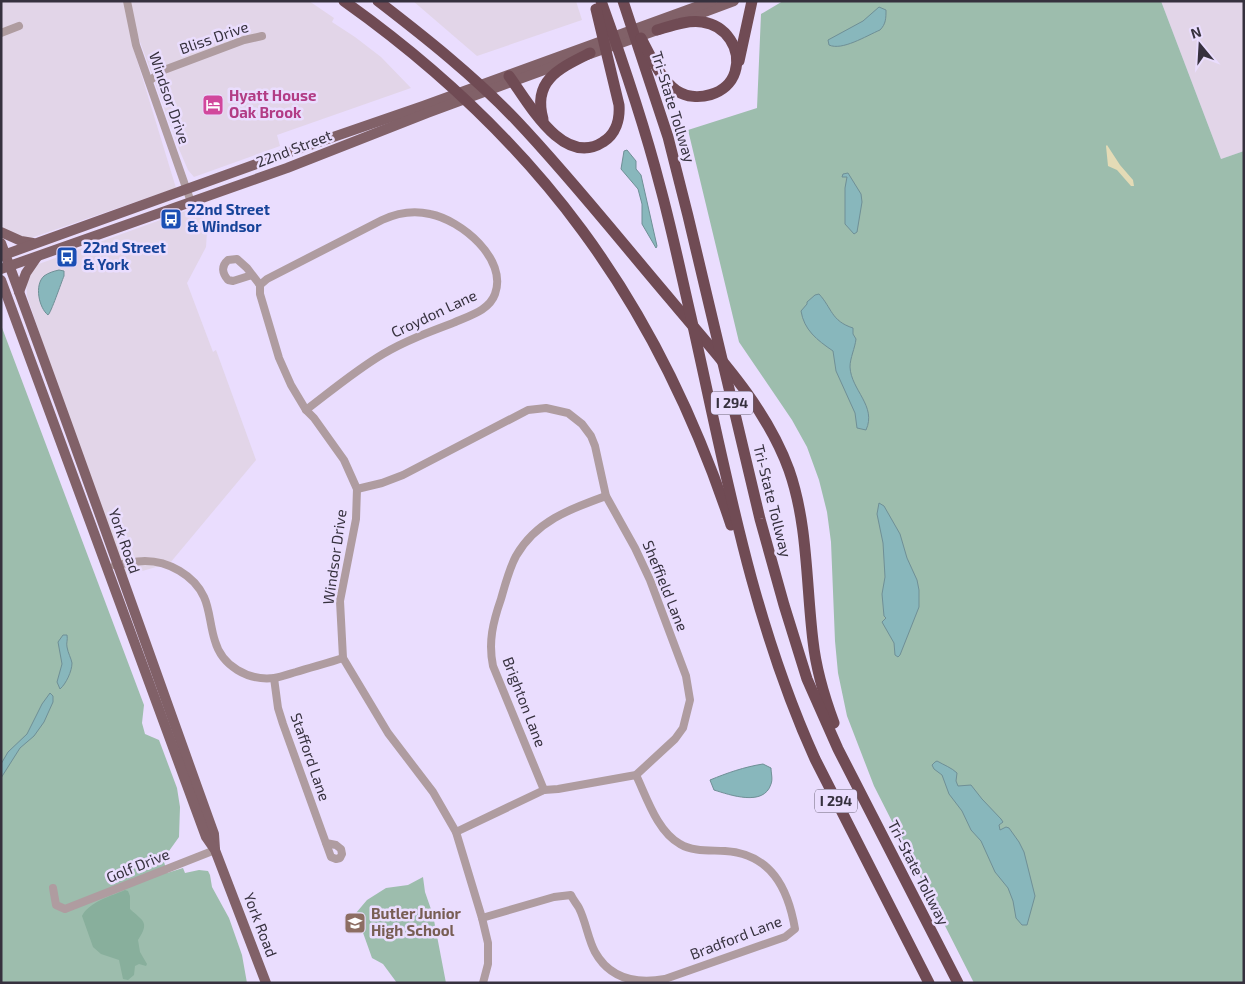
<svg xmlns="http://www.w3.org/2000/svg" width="1245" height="984" viewBox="0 0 1245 984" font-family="'Exo 2',sans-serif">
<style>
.commercial{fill:#e2d5e8}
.green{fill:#9dbdad}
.forest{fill:#88af9c}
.sand{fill:#e4dbb6}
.water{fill:#88b7bc;stroke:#6f8f96}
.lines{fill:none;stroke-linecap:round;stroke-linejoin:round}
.minor{stroke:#af9ca0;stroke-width:8}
.major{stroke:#816168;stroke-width:10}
.highway{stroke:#704b54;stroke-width:11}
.labels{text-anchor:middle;stroke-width:5;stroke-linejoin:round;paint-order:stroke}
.shield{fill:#eaddfe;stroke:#6c6578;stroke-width:1}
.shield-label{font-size:14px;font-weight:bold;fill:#36313e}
.street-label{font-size:15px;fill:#36313e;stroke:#eaddfe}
.hotel-label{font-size:15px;font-weight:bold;fill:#b23c85;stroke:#eaddfe;text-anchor:start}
.transit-label{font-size:15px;font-weight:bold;fill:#164399;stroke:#eaddfe;text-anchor:start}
.education-label{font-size:15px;font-weight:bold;fill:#785e54;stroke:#eaddfe;text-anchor:start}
</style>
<rect width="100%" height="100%" fill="#eaddfe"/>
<g class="commercial">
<path d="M 1,1 L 125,1 L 133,47 L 176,188 L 31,238 L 11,235 L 1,225 Z"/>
<path d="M 130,1 L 309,1 L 334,18 L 332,22 L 355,37 L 381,57 L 411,88 L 277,135 L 280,146 L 194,177 L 188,170 L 179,149 L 135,28 Z"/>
<path d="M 413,1 L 576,1 L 582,20 L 477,56 Z"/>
<path d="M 1161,1 L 1244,1 L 1244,151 L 1221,159 Z"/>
<path d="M 199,206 L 207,232 L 206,247 L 187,283 L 213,352 L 216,350 L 256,460 L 170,563 L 125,576 L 63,404 L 27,296 L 26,279 L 36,265 Z"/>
</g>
<g class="green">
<path d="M 783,1 L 1161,1 L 1221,159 L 1244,151 L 1244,983 L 974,983 L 874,786 L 847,716 L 838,673 L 835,641 L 831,542 L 827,512 L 819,480 L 807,447 L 792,420 L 739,342 L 688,130 L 757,108 L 761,14 Z"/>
<path d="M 1,325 L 144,705 L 142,723 L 145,734 L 159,740 L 177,788 L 180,807 L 179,837 L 169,851 L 163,852 L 162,854 L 167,873 L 183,868 L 185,873 L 199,870 L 208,871 L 210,875 L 212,887 L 229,918 L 242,955 L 247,983 L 1,983 Z"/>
<path d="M 423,877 L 425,892 L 433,915 L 446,983 L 397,983 L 383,964 L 372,958 L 356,913 L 367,900 L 386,888 L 408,885 Z"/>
</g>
<path class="forest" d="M 125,890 L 128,891 L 130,896 L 130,909 C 143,921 150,922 138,940 L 140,952 L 147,964 L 146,966 L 139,964 L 135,966 L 134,975 L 128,980 L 123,979 L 119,960 L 101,954 L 93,947 L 82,916 C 89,902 111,896 125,890 Z"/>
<path class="sand" d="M 1107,145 L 1120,165 L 1133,180 L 1134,186 L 1131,186 L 1117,170 L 1108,166 L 1106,146 Z"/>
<g class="water">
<path d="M 879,7 L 886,10 C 886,18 886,24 880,30 C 866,36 842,51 829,45 L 828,40 L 863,21 Z"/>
<path d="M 627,150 L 636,161 L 636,169 L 641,175 L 657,246 L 656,248 L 642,224 L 642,204 L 638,189 L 621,169 L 624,151 Z"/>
<path d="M 848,173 L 861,194 L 862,202 L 857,232 L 854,234 L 845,224 L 845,188 L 847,177 L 842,177 L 843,174 Z"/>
<path d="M 59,270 L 64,271 L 64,276 C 61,283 51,313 48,315 C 39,308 34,285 44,276 C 48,273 54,271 59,270 Z"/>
<path d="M 819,294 C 832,308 831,321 853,328 L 853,334 L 856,339 C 855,348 850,358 850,367 C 851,390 877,406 866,430 L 857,428 L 855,413 L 836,371 L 833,351 C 817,340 804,330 801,311 L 807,304 L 807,302 L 815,295 Z"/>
<path d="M 879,503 L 884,506 L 900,534 L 907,558 L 917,580 L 919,590 L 919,607 L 900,655 L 898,657 L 895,655 L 894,643 L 882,622 L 886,618 L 884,616 L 882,594 L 885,577 L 883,543 L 877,514 Z"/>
<path d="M 63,635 L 67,635 C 68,640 66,643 67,647 C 68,653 71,658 72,663 C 72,671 66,684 60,689 L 57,682 L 62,664 L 58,642 Z"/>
<path d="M 50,693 L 53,696 L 53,702 L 44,722 L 34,736 L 20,748 L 1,778 L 1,764 L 8,752 L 27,734 L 42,704 Z"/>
<path d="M 937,761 C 944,765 952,768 957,773 L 956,781 L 958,786 L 971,785 L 982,799 L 1001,819 L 1003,822 L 999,825 L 1000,830 L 1006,827 L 1009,828 L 1019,842 L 1024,852 L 1035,896 L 1027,925 L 1022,925 L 1016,918 L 1013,901 L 1008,888 L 995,872 L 981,841 L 971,830 L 962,811 L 949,794 L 942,775 L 934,769 L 932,765 L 935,762 Z"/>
<path d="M 763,764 L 771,768 C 771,773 773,779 771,784 C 764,807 730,795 714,790 L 710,780 C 727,773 744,767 763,764 Z"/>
</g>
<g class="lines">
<g class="minor">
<path d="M 127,1 L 136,45 L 191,202"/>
<path d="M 1,33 L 19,26"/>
<path d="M 149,81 L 164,70 L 244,40 L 262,36"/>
<path d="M 252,275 L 233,281 L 228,280 C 222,273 221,266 228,260 L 237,259 L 247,268 L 260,285 L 260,294 L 279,358 L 291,385 L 306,410 L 314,418 L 344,460 L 357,489 L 356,519 L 340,601 L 343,658 L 388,733 L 433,792 L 456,832 L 482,918 L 488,943 L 488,964 L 483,983"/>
<path d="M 260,285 L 267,279 L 382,220 C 397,213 413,210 430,214 C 461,220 508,259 495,294 C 489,311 468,316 453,323 C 429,332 405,341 383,354 C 356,370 331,391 306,410"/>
<path d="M 357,489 L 382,483 L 403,475 L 528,410 L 546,408 L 568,413 L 582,424 L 591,436 L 595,446 L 606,496 L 635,548 L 650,580 L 686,676 L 690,700 L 683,728 L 675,739 L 636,775 L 558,789 L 544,790 L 456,832"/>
<path d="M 115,565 C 125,564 135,561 145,561 C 168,561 194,575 204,597 C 210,610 210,626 215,641 C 222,666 248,681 274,678 C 281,677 289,674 296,672 C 312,667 328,663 343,658"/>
<path d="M 274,678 L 278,708 L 283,724 L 331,857 L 336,859 L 340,858 L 342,854 L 341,849 L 336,845 L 326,843"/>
<path d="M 544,790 L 493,666 C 488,642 493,622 501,599 C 505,585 509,569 516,556 C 536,521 570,509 606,496"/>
<path d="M 53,888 L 56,905 L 65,909 L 215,850"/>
<path d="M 482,918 L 554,897 L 571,895 C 573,900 577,904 579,908 C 586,922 588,939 595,952 C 610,979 637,984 665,979 L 785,937 L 795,929 C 788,888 771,854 725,851 C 711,850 693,852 680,844 C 657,831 647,798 636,775"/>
</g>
<g class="major">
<path d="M 683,20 L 734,1"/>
<path d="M 584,56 L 663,28"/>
<path d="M 1,232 L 21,241 L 33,243"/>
<path d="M 1,243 C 74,439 143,637 214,834 L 215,849"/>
<path d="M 1,256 L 284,154 L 423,106 L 712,1"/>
<path d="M 1,269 L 287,168 L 427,113 L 566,62"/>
<path d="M 1,280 L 206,837 L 215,850 L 266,983"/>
<path d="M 19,292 L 26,273 L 37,257"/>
</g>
<g class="highway">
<path d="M 344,1 C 537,138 657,301 731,525"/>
<path d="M 378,1 C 426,38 474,76 516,120 C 570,177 619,239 670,299 C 714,352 765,404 789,470 C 808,524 806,584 813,641 C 816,669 824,696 834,723"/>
<path d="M 601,1 C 623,62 644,124 660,186 C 672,230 681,274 691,317 C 725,468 751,618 815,759 L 929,983"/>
<path d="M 623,1 L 668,137 L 688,216 L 760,519 L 784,605 L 807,679 L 838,749 L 958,983"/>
<path d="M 641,38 C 650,55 661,80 677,91 C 696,103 728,95 735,72 C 742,49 726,25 702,22 C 687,20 671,26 657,30"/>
<path d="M 739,61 L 752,1"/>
<path d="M 509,76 C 528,102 563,168 603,142 C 616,134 620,119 619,105 L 596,9"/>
<path d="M 543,119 C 532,80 560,68 590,53"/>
</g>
</g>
<defs>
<g id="hotel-square" transform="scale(1.125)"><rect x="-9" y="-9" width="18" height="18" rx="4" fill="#d1479c" stroke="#eaddfe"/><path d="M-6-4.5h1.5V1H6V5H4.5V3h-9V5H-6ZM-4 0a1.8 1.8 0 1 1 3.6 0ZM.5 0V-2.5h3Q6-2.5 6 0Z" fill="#fff"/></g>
<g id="bus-square" transform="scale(1.125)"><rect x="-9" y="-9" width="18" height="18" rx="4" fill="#1a4fb4" stroke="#eaddfe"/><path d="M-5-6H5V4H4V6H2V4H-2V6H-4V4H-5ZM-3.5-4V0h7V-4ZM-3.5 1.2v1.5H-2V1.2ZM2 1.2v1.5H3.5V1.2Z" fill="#fff"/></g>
<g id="school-square" transform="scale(1.125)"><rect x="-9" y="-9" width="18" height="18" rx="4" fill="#8d6e63" stroke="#eaddfe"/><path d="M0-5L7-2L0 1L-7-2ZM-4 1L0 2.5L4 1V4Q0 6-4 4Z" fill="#fff"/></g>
</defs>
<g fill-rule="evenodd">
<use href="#hotel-square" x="213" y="105"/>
<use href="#bus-square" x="171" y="219"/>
<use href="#bus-square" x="67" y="257"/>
<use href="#school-square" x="355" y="923"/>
</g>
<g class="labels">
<g class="shield">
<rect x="711" y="391.5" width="42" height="23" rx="4"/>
<rect x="815" y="789.5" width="42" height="23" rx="4"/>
</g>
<g class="shield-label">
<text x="732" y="408">I 294</text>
<text x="836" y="806">I 294</text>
</g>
<g class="street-label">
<text transform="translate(214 38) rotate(-19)" y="5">Bliss Drive</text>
<text transform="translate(169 98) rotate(71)" y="5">Windsor Drive</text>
<text transform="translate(673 107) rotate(73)" y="5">Tri-State Tollway</text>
<text transform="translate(294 149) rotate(-21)" y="5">22nd Street</text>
<text transform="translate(434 314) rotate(-25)" y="5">Croydon Lane</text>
<text transform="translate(772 501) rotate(76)" y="5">Tri-State Tollway</text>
<text transform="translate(124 541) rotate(71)" y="5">York Road</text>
<text transform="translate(335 557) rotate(-82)" y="5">Windsor Drive</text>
<text transform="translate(665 586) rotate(68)" y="5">Sheffield Lane</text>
<text transform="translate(524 702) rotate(69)" y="5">Brighton Lane</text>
<text transform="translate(310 757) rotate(71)" y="5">Stafford Lane</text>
<text transform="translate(138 866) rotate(-22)" y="5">Golf Drive</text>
<text transform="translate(918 873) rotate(63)" y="5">Tri-State Tollway</text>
<text transform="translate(260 925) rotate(69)" y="5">York Road</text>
<text transform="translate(736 938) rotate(-21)" y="5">Bradford Lane</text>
</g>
<g class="hotel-label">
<text x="229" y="101">Hyatt House<tspan x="229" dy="17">Oak Brook</tspan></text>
</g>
<g class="transit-label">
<text x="187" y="215">22nd Street<tspan x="187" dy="17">&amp; Windsor</tspan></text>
<text x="83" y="253">22nd Street<tspan x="83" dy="17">&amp; York</tspan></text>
</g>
<g class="education-label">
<text x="371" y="919">Butler Junior<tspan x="371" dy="17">High School</tspan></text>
</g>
</g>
<rect width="1245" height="984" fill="none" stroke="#36313e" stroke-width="5"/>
<g transform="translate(1200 45) rotate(342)" stroke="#eaddfe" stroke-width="4" paint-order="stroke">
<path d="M0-4L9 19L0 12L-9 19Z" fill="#36313e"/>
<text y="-8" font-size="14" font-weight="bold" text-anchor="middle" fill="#36313e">N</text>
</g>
</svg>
